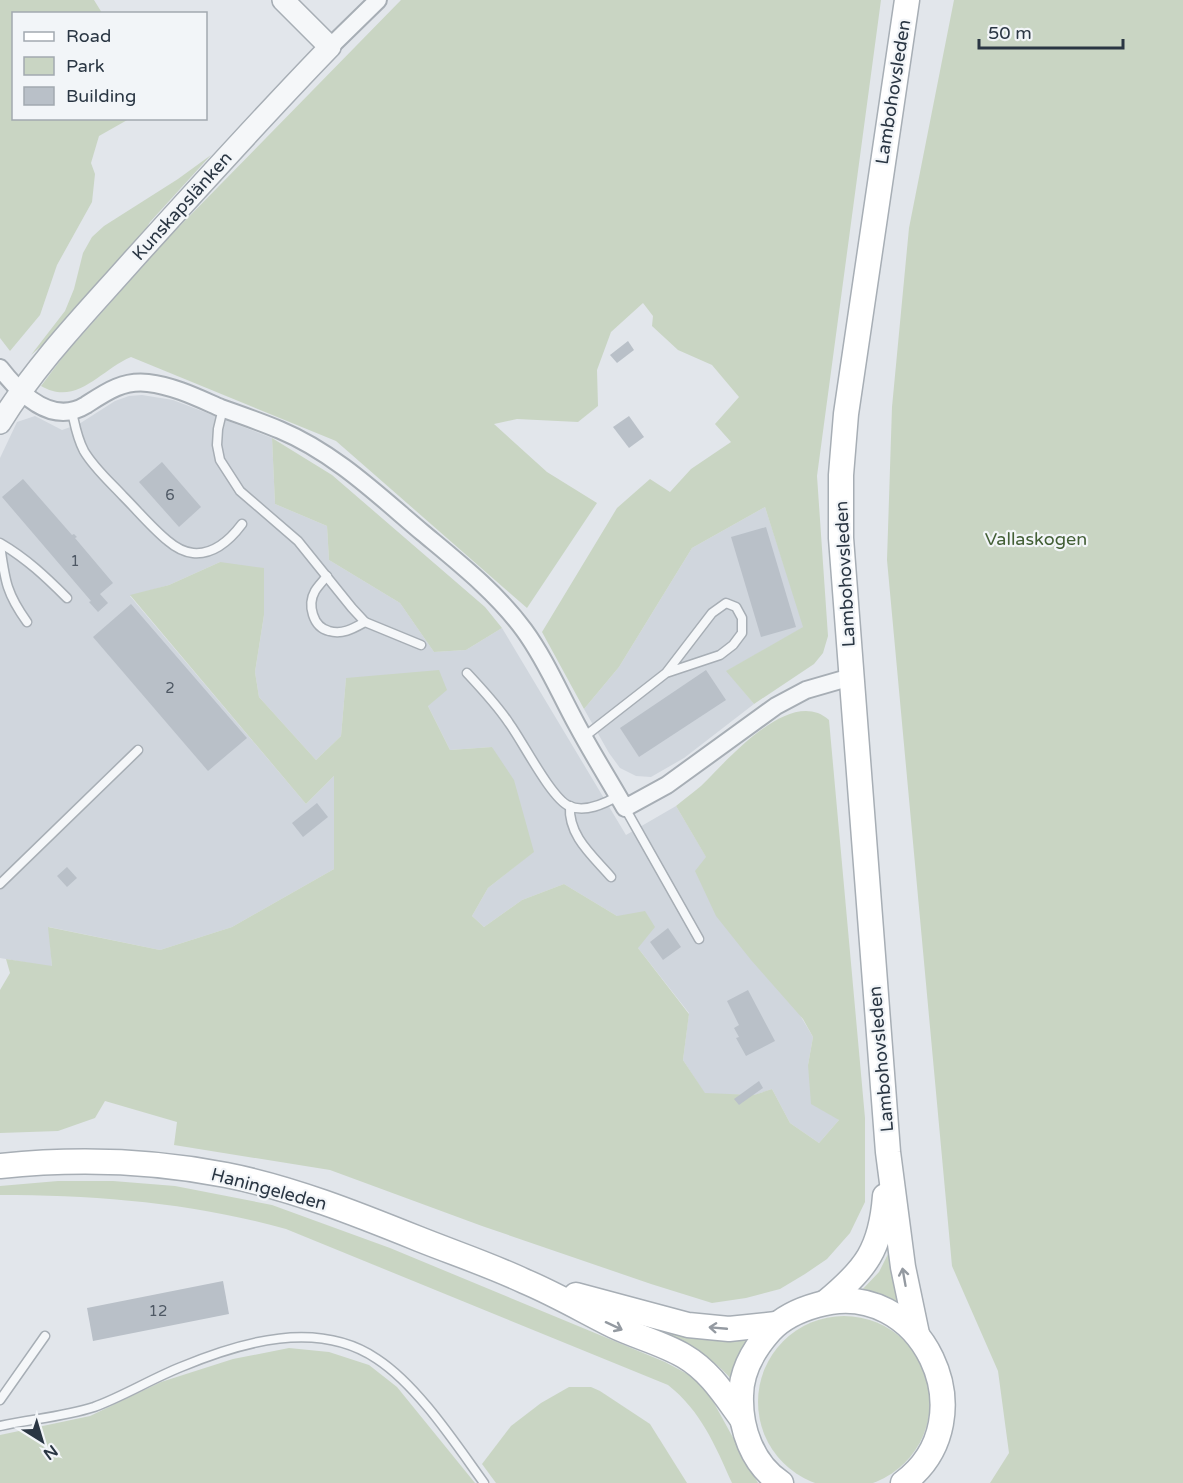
<svg xmlns="http://www.w3.org/2000/svg" width="1183" height="1483" viewBox="0 0 1183 1483" font-family="'Varela Round',sans-serif">
<style>
.built{fill:#d0d6dd}
.green{fill:#c9d5c3}
.building{fill:#b9c0c8}
.lines{fill:none;stroke-linecap:round;stroke-linejoin:round}
.service-casing{stroke:#a7aeb5;stroke-width:11}
.minor-casing{stroke:#a7aeb5;stroke-width:20}
.tertiary-casing{stroke:#a7aeb5;stroke-width:24}
.secondary-casing{stroke:#a7aeb5;stroke-width:27}
.service{stroke:#f5f7f9;stroke-width:8}
.minor{stroke:#f5f7f9;stroke-width:16}
.tertiary{stroke:#f5f7f9;stroke-width:21}
.secondary{stroke:#fff;stroke-width:24}
.oneway{stroke:#949aa1}
.labels{text-anchor:middle;stroke-width:4.5;stroke-linejoin:round;paint-order:stroke}
.number-label{font-size:15px;fill:#4e5864}
.street-label{font-size:18px;fill:#2a3643;stroke:#f2f5f8}
.park-label{font-size:18px;fill:#435f36;stroke:#f2f5f8}
</style>
<rect width="100%" height="100%" fill="#e2e6eb"/>
<g class="built">
<path d="M 142,395 L 173,400 L 272,438 L 275,504 L 327,526 L 329,560 L 400,603 L 434,652 L 466,650 L 502,628 L 626,835 L 676,806 L 813,1037 L 808,1065 L 839,1120 L 819,1143 L 790,1123 L 772,1089 L 755,1095 L 705,1094 L 683,1060 L 689,1013 L 638,948 L 617,916 L 564,884 L 522,900 L 484,927 L 472,916 L 488,888 L 533,852 L 492,747 L 450,750 L 428,706 L 346,678 L 341,736 L 316,760 L 259,697 L 255,672 L 264,615 L 220,562 L 169,585 L 130,596 L 306,804 L 334,776 L 334,869 L 232,927 L 160,950 L 49,927 L 52,967 L 0,958 L 0,458 L 17,422 L 35,416 L 62,430 L 79,424 L 115,401 L 129,396 Z"/>
<path d="M 765,507 L 804,627 L 727,671 L 754,704 L 684,758 L 651,777 L 636,776 L 620,768 L 609,753 L 584,709 L 619,667 L 692,548 Z"/>
</g>
<g class="green">
<path d="M 0,0 L 94,0 L 102,13 L 14,14 L 14,118 L 129,119 L 99,136 L 91,163 L 95,174 L 92,202 L 57,265 L 40,315 L 10,351 L 0,338 Z"/>
<path d="M 401,0 L 881,0 L 817,476 L 828,636 L 823,653 L 814,664 L 754,704 L 726,671 L 803,627 L 765,507 L 692,548 L 619,667 L 584,709 L 542,632 L 617,508 L 650,479 L 670,492 L 691,469 L 731,442 L 715,424 L 739,397 L 712,365 L 678,350 L 652,326 L 653,316 L 643,303 L 611,332 L 597,370 L 598,406 L 578,422 L 517,419 L 494,424 L 547,472 L 597,503 L 527,608 L 336,441 L 131,357 C 100,370 77,407 41,386 L 65,354 L 169,237 Z"/>
<path d="M 954,0 L 1183,0 L 1183,1483 L 990,1483 L 1009,1453 L 998,1371 L 952,1266 L 887,560 L 892,407 L 909,228 Z"/>
<path d="M 211,155 L 150,222 L 135,248 L 60,330 L 31,355 L 65,311 L 74,289 L 83,253 L 92,237 L 104,226 L 178,179 Z"/>
<path d="M 272,438 L 332,475 L 485,607 L 502,628 L 466,650 L 434,652 L 400,603 L 329,560 L 327,526 L 275,504 Z"/>
<path d="M 220,562 L 264,568 L 264,615 L 255,672 L 259,697 L 316,760 L 341,736 L 346,678 L 439,670 L 447,690 L 428,706 L 450,750 L 492,747 L 514,780 L 534,852 L 488,888 L 472,916 L 484,927 L 522,900 L 564,884 L 617,916 L 645,911 L 655,927 L 638,948 L 689,1014 L 683,1060 L 705,1093 L 754,1095 L 772,1089 L 790,1123 L 819,1143 L 839,1120 L 811,1104 L 808,1065 L 813,1037 L 803,1019 L 751,960 L 716,916 L 695,871 L 706,857 L 676,806 C 684,799 693,793 701,786 C 726,762 790,685 829,720 L 865,1118 L 865,1202 L 850,1233 L 827,1259 L 805,1274 L 780,1289 L 746,1298 L 712,1303 L 651,1284 L 482,1226 L 330,1170 L 174,1145 L 177,1122 L 105,1101 L 95,1118 L 58,1131 L 0,1133 L 0,990 L 10,973 L 6,959 L 52,966 L 48,927 L 160,950 L 232,927 L 334,869 L 334,776 L 306,804 L 130,595 L 169,585 Z"/>
<path d="M 58,1181 L 113,1181 L 175,1186 L 272,1205 L 390,1248 L 665,1362 L 695,1378 L 709,1394 L 758,1483 L 732,1483 C 715,1445 701,1411 668,1385 L 286,1229 C 193,1203 97,1195 0,1195 L 0,1186 Z"/>
<path d="M 891,1248 L 901,1304 L 882,1296 L 861,1291 L 879,1272 Z"/>
<circle cx="844" cy="1402" r="86"/>
<path d="M 633,1322 L 754,1335 L 733,1381 C 702,1346 674,1339 633,1322 Z"/>
<path d="M 289,1348 L 329,1352 L 369,1365 L 397,1387 L 475,1483 L 0,1483 L 0,1435 L 90,1416 L 161,1382 L 233,1359 Z"/>
<path d="M 569,1387 L 591,1387 L 600,1391 L 650,1424 L 687,1483 L 496,1483 L 482,1464 L 511,1426 L 541,1403 Z"/>
</g>
<g class="building">
<path d="M 628,341 L 634,350 L 617,363 L 610,355 Z"/>
<path d="M 629,416 L 644,437 L 629,448 L 613,427 Z"/>
<path d="M 162,462 L 201,507 L 179,527 L 139,482 Z"/>
<path d="M 23,479 L 72,535 L 74,534 L 77,537 L 75,538 L 113,583 L 100,594 L 108,603 L 98,612 L 89,602 L 91,601 L 2,497 Z"/>
<path d="M 766,527 L 796,627 L 761,637 L 731,537 Z"/>
<path d="M 131,604 L 247,738 L 208,771 L 93,637 Z"/>
<path d="M 706,670 L 726,700 L 639,757 L 620,728 Z"/>
<path d="M 317,803 L 328,817 L 303,837 L 292,823 Z"/>
<path d="M 67,867 L 77,878 L 67,887 L 57,876 Z"/>
<path d="M 668,928 L 681,947 L 663,960 L 650,942 Z"/>
<path d="M 748,990 L 775,1041 L 746,1056 L 736,1038 L 739,1037 L 734,1028 L 739,1025 L 727,1001 Z"/>
<path d="M 759,1081 L 763,1088 L 739,1105 L 734,1099 Z"/>
<path d="M 223,1281 L 229,1314 L 93,1341 L 87,1308 Z"/>
</g>
<g class="lines">
<g class="service-casing">
<g id="service">
<path d="M 223,408 L 218,429 L 217,445 L 220,460 L 240,491 L 298,541 L 352,608 L 365,622 L 421,645"/>
<path d="M 72,412 C 75,425 77,438 84,451 C 94,468 110,482 123,496 C 138,511 152,528 168,541 C 175,547 184,552 193,553 C 214,555 230,540 242,524"/>
<path d="M 0,543 C 26,558 46,577 67,598"/>
<path d="M 0,545 C 5,580 6,593 27,622"/>
<path d="M 327,576 C 323,581 318,586 315,591 C 307,605 313,627 329,631 C 343,635 354,628 365,622"/>
<path d="M 467,673 C 482,689 497,705 509,723 C 523,742 551,798 569,806 C 585,813 604,804 618,796"/>
<path d="M 584,737 L 666,673 L 720,655 L 733,645 L 742,633 L 742,618 L 736,607 L 726,603 L 712,613 L 666,673"/>
<path d="M 570,806 C 568,836 593,856 611,877"/>
<path d="M 625,808 L 699,939"/>
<path d="M 0,884 L 138,750"/>
<path d="M 0,1400 L 45,1336"/>
<path d="M 0,1426 C 31,1419 63,1417 94,1407 C 124,1396 151,1379 181,1367 C 241,1342 318,1319 377,1359 C 418,1386 455,1443 484,1483"/>
</g>
</g>
<g class="minor-casing">
<g id="minor">
<path d="M 330,47 L 378,0"/>
<path d="M 0,368 C 20,394 52,426 86,405 C 106,392 123,380 148,383 C 174,386 198,398 221,408 C 241,415 261,422 280,430 C 335,453 379,496 423,533 C 459,563 497,593 524,630 C 546,660 560,694 577,725 C 592,753 609,780 625,808 L 667,785 L 776,706 L 806,690 L 851,677"/>
</g>
</g>
<g class="tertiary-casing">
<path id="tertiary" d="M 0,423 C 37,363 86,313 132,261 C 197,189 262,117 330,47 L 283,0"/>
</g>
<g class="secondary-casing">
<g id="secondary">
<path d="M 907,0 L 846,414 L 841,475 L 841,538 L 888,1152 L 903,1267 L 917,1334"/>
<path d="M 0,1166 C 76,1158 150,1160 226,1175 C 292,1188 357,1214 419,1239 C 454,1253 490,1265 524,1281 C 555,1294 584,1311 614,1326 C 637,1337 662,1343 684,1356 C 710,1371 725,1396 742,1419"/>
<path d="M 576,1295 L 688,1325 L 729,1329 L 776,1324"/>
<path d="M 826,1302 C 866,1269 881,1249 885,1196"/>
<path d="M 781,1483 C 752,1464 740,1428 741,1396 C 741,1371 754,1349 770,1331 C 783,1317 799,1310 817,1305 C 921,1274 990,1419 903,1483"/>
</g>
</g>
<use href="#service" class="service"/>
<use href="#minor" class="minor"/>
<use href="#tertiary" class="tertiary"/>
<use href="#secondary" class="secondary"/>
</g>
<defs><path id="oneway-shaft" d="M-6 0H5M1.5-3L5.5 0L1.5 3" fill="none" stroke-width="1.6" stroke-linecap="round" stroke-linejoin="round" transform="scale(1.5)"/></defs>
<g class="oneway">
<use href="#oneway-shaft" transform="translate(904 1277) rotate(-100)"/>
<use href="#oneway-shaft" transform="translate(614 1326) rotate(25)"/>
<use href="#oneway-shaft" transform="translate(718 1328) rotate(-175)"/>
</g>
<g class="labels">
<g class="number-label">
<text x="170" y="500">6</text>
<text x="75" y="566">1</text>
<text x="170" y="693">2</text>
<text x="158" y="1316">12</text>
</g>
<g class="street-label">
<text transform="translate(893 92) rotate(-81)" y="6">Lambohovsleden</text>
<text transform="translate(182 206) rotate(-48)" y="6">Kunskapslänken</text>
<text transform="translate(845 574) rotate(-93)" y="6">Lambohovsleden</text>
<text transform="translate(881 1059) rotate(-95)" y="6">Lambohovsleden</text>
<text transform="translate(269 1189) rotate(15)" y="6">Haningeleden</text>
</g>
<g class="park-label">
<text x="1036" y="545">Vallaskogen</text>
</g>
</g>
<rect x="12" y="12" width="195" height="108" fill="#f2f5f8" stroke="#a2a9b0" stroke-width="1.5"/>
<rect x="24" y="32" width="30" height="9" fill="#ffffff" stroke="#a2a9b0" stroke-width="1.5"/>
<text x="66" y="42" font-size="18" fill="#2a3643">Road</text>
<rect x="24" y="57" width="30" height="18" fill="#c9d5c3" stroke="#a2a9b0" stroke-width="1.5"/>
<text x="66" y="72" font-size="18" fill="#2a3643">Park</text>
<rect x="24" y="87" width="30" height="18" fill="#b9c0c8" stroke="#a2a9b0" stroke-width="1.5"/>
<text x="66" y="102" font-size="18" fill="#2a3643">Building</text>
<g transform="translate(42 1441) rotate(143)" stroke="#f2f5f8" stroke-width="4.5" paint-order="stroke">
<path d="M0-4.5L10 22L0 15L-10 22Z" fill="#2a3643"/>
<text y="-9" font-size="16" font-weight="bold" text-anchor="middle" fill="#2a3643">N</text>
</g>
<path d="M979 39v9h144v-9" fill="none" stroke="#2a3643" stroke-width="3"/>
<text x="988" y="39" font-size="18" fill="#2a3643" stroke="#f2f5f8" stroke-width="4.5" paint-order="stroke">50 m</text>
</svg>
